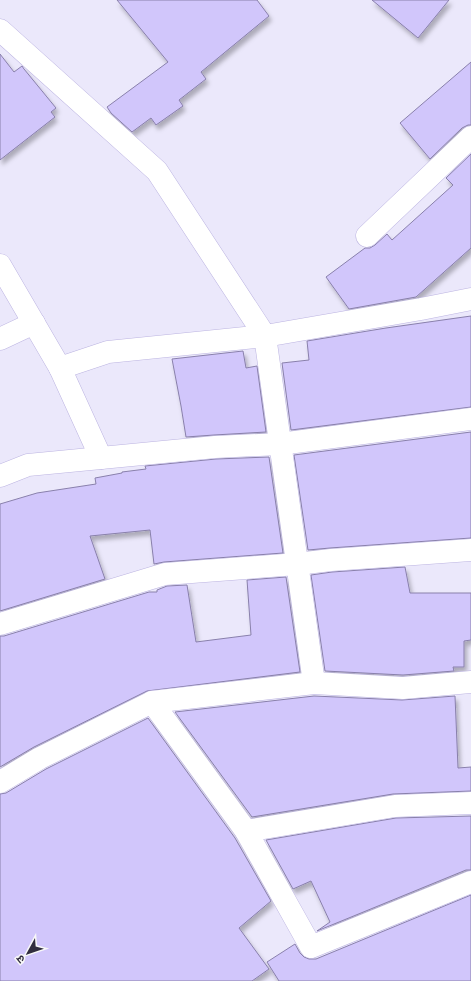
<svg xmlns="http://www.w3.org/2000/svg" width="471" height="981" viewBox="0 0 471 981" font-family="'Noto Sans','Noto Sans Devanagari',sans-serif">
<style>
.building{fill:#d1c6fb;stroke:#8980ab;filter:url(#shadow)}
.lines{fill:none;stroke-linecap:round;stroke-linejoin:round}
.street-casing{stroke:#bcb4e1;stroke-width:23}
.street{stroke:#fff;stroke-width:22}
</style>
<defs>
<filter id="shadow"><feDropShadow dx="2.5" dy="4.5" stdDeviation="2" flood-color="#0004"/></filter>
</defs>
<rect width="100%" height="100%" fill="#ebe8fb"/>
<g class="building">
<path d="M 117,0 L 257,0 L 269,16 L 201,72 L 206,79 L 179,100 L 183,106 L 156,125 L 151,118 L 132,132 L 111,113 L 107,107 L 168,62 Z"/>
<path d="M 372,0 L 449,0 L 418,38 Z"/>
<path d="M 0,54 L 14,72 L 22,66 L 24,69 L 56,108 L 51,112 L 55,117 L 0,160 Z"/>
<path d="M 471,62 L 471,125 L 468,125 L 462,128 L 430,159 L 400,123 Z"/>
<path d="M 471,154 L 471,248 L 416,297 L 349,309 L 326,277 L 365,248 L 370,248 L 375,245 L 387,234 L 392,240 L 453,185 L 446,178 Z"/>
<path d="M 471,316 L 471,407 L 291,430 L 282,363 L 309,360 L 307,341 L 386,328 Z"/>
<path d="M 243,351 L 246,368 L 257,366 L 266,432 L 214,435 L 186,437 L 181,406 L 172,359 Z"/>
<path d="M 471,432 L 471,538 L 330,548 L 308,550 L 294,455 Z"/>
<path d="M 269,457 L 283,553 L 164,562 L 154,564 L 150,530 L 90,536 L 105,579 L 0,611 L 0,504 L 37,493 L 96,484 L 95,478 L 122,473 L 122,472 L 146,469 L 145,466 L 216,459 Z"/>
<path d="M 405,567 L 410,593 L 471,593 L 471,640 L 464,641 L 464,667 L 453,667 L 454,671 L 403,675 L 325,671 L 311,575 L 332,572 Z"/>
<path d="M 286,577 L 300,672 L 147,691 L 34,747 L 0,767 L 0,636 L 4,636 L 149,592 L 157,592 L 157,590 L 167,586 L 187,585 L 196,642 L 251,635 L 247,580 Z"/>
<path d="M 314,696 L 402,700 L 455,696 L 458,768 L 471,767 L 471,791 L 393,794 L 252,817 L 175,712 Z"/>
<path d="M 148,718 L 235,838 L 271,901 L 239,928 L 269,969 L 252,981 L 0,981 L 0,794 L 6,793 L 46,769 Z"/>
<path d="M 471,816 L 471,870 L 466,870 L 317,931 L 330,922 L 311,881 L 293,889 L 266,840 L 396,818 Z"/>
<path d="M 471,895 L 471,981 L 279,981 L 267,962 L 295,944 L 300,953 L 304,957 L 309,959 L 316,959 Z"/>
</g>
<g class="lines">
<g class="street-casing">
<g id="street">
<path d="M 0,30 L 157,171 L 265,336 L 314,683"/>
<path d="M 367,236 L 471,137"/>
<path d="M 0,265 L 60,368 L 101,458"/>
<path d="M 0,339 L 34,323"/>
<path d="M 60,368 L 108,352 L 265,336 L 421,309 L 471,299"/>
<path d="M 0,476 L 28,465 L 215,447 L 280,444 L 471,419"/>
<path d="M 0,624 L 165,574 L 297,564 L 331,560 L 471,550"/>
<path d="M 152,702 L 246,831 L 311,947 L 471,882"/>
<path d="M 0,782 L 40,758 L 152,702 L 314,683 L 403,688 L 471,682"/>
<path d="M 246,831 L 395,806 L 471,803"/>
</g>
</g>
<use href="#street" class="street"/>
</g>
<g transform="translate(28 953) rotate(230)" stroke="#f8f8f8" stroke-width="3" paint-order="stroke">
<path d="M0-3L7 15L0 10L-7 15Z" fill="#312d3f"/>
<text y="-6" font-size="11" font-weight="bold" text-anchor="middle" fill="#312d3f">उ</text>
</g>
</svg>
